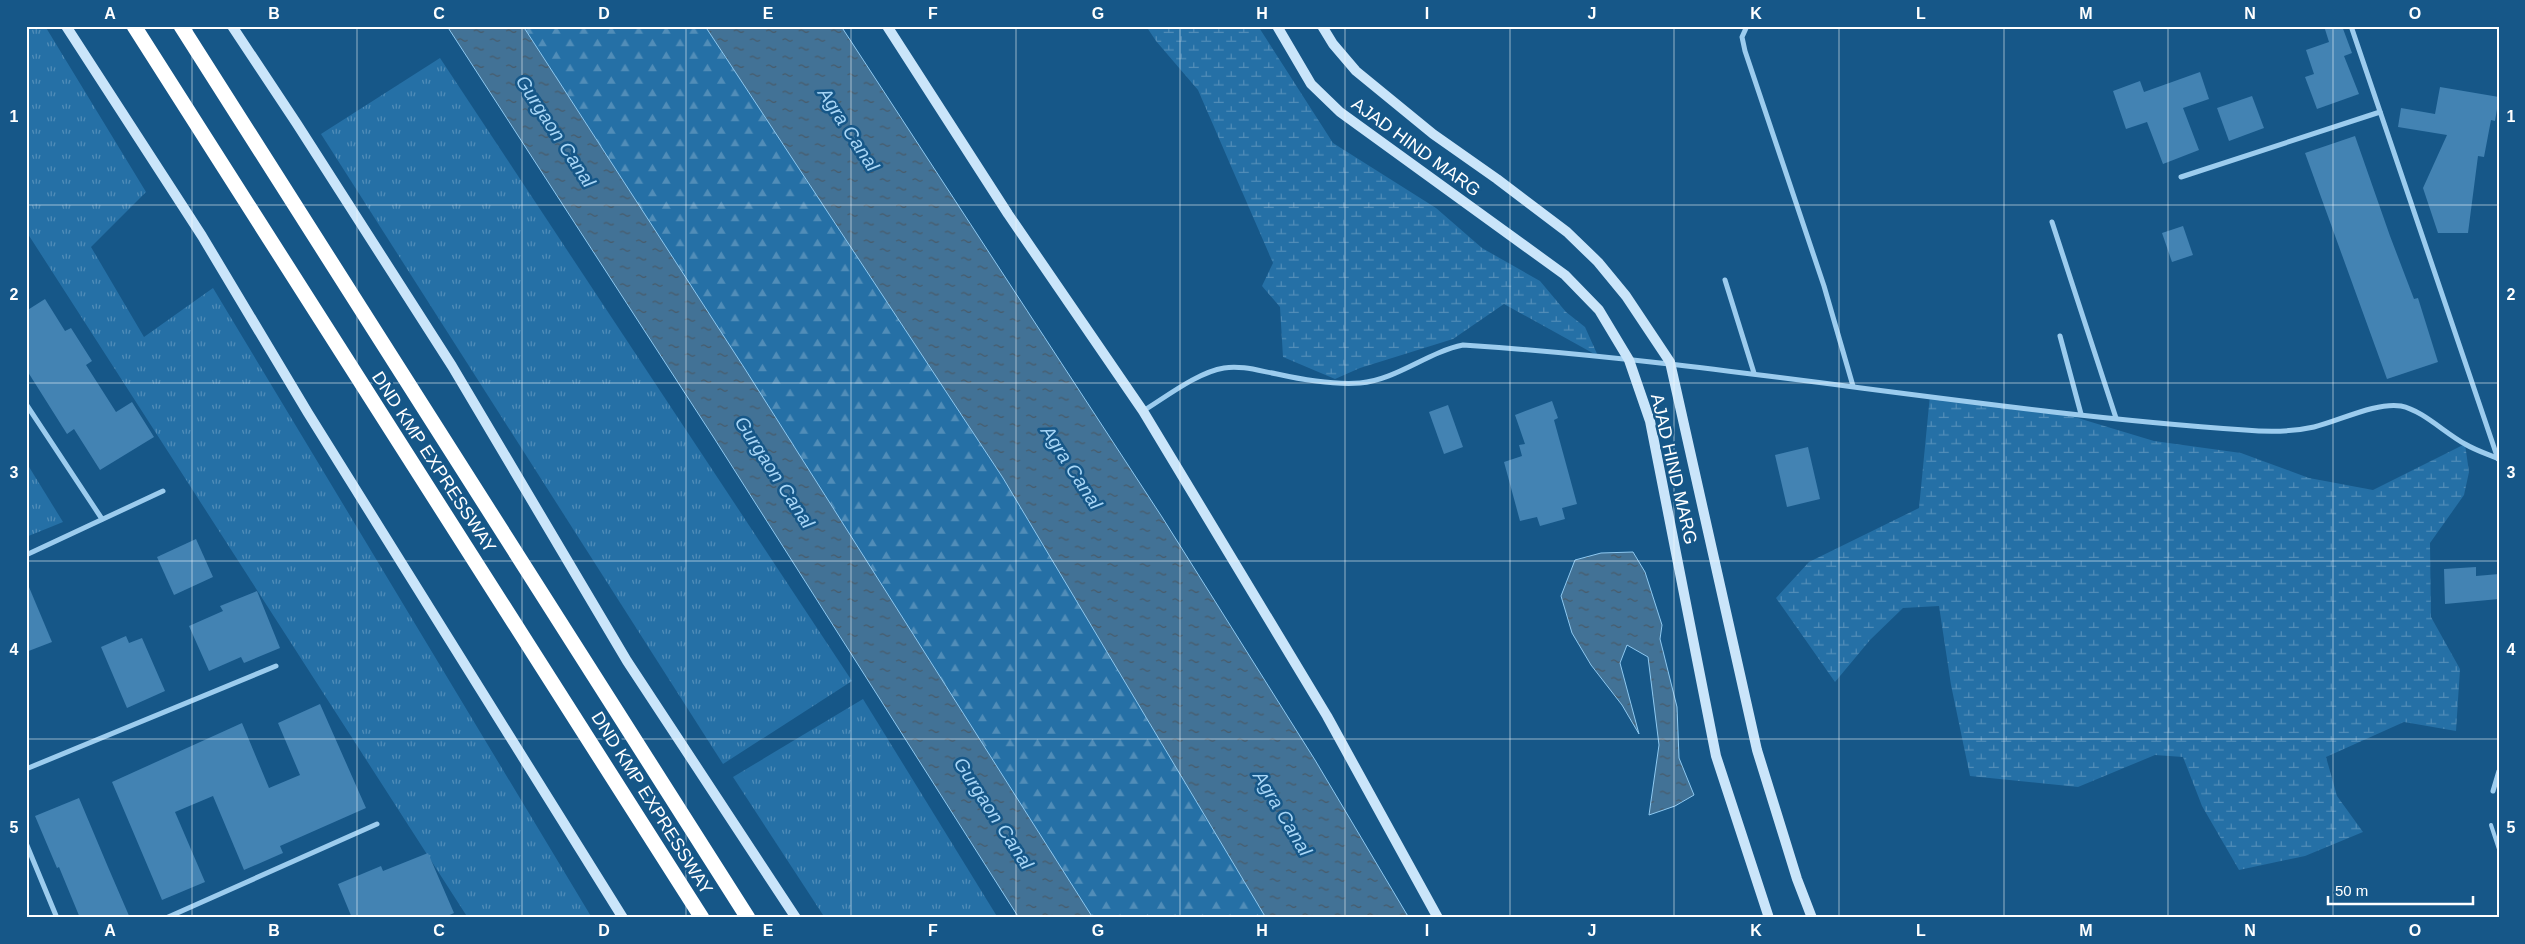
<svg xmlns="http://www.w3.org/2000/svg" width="2525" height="944" viewBox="0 0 2525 944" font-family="Arial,sans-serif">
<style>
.grass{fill:url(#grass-tufts)}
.forest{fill:url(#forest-firs)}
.wetland{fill:url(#wetland-marsh)}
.water{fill:url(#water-ripples);stroke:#8ec9f1}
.building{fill:#4383b3}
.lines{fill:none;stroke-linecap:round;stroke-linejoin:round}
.lane{stroke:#9cccee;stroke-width:4}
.street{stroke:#9cccee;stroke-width:5}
.secondary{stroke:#cae5fa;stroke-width:10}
.highway{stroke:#fff;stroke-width:15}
.grid{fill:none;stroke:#fff;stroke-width:1;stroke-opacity:0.55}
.labels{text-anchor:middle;stroke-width:5;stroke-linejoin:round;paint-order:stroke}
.street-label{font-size:18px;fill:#fff;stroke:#165788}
.water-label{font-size:19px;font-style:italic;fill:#a8d6f6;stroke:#165788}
.neatline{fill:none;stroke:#fff;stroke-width:2}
.grid-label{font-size:16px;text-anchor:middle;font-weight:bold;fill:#fff}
</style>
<defs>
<pattern id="grass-tufts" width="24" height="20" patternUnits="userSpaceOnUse" patternTransform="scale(1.25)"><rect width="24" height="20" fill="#2570a6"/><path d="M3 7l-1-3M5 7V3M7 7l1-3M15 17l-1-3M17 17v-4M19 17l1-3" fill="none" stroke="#518db8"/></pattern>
<pattern id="forest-firs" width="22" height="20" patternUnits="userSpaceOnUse" patternTransform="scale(1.25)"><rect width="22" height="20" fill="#2570a6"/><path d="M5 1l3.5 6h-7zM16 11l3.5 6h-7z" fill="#518db8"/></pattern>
<pattern id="wetland-marsh" width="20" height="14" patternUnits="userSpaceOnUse" patternTransform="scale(1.25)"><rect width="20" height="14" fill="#2570a6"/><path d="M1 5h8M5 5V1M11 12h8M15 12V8" fill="none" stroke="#518db8"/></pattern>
<pattern id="water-ripples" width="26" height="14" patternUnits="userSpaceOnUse" patternTransform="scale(1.25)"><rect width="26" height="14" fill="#427296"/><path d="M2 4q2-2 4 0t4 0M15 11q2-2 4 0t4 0" fill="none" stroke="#485b6a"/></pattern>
</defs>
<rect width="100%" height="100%" fill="#165788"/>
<g class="grass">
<path d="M 26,26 L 45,26 L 146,192 L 91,247 L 144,337 L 213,288 L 592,918 L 468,918 L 26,231 Z"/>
<path d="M 440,58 L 852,681 L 723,764 L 321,134 Z"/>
<path d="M 26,462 L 63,522 L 26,537 Z"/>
<path d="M 863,699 L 998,918 L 825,918 L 733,777 Z"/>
</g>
<path class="forest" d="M 523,26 L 705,26 L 1003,478 L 1266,918 L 1093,918 L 745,369 Z"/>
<g class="wetland">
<path d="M 1146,26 L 1258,26 L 1333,143 L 1436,208 L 1482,248 L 1540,281 L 1566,312 L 1585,327 L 1598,356 L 1504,304 L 1453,339 L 1360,368 L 1335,379 L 1283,357 L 1280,307 L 1262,286 L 1273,263 L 1198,90 L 1156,41 Z"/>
<path d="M 1930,395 L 2058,412 L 2154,441 L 2241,453 L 2309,478 L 2373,490 L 2465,444 L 2469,472 L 2464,495 L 2430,543 L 2431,617 L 2460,669 L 2456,731 L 2404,722 L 2326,757 L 2337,796 L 2363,832 L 2305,856 L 2239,870 L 2202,806 L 2183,757 L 2155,755 L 2078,787 L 1970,776 L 1951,685 L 1939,606 L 1903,608 L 1870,640 L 1835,682 L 1776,598 L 1809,562 L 1919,508 Z"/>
</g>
<g class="water">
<path d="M 447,26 L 523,26 L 745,369 L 1093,918 L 1019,918 L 714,438 Z"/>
<path d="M 705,26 L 841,26 L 1162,517 L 1315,760 L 1409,918 L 1266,918 L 1003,478 Z"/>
<path d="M 1633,552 L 1645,572 L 1662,625 L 1660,639 L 1677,707 L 1679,758 L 1694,795 L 1675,806 L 1649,815 L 1659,745 L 1648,657 L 1627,645 L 1620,663 L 1639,734 L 1622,705 L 1591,665 L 1572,633 L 1561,596 L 1575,560 L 1601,553 Z"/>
</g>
<g class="building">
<path d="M 2324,26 L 2342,26 L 2352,53 L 2344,56 L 2359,94 L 2317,109 L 2305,77 L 2314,74 L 2306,50 L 2329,42 Z"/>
<path d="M 2200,72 L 2209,99 L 2183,108 L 2199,150 L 2163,164 L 2147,122 L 2126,129 L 2113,91 L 2140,81 L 2144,92 Z"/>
<path d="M 2440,87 L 2499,97 L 2495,121 L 2491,120 L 2484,157 L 2478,156 L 2468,233 L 2438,233 L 2423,188 L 2447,135 L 2398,127 L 2401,108 L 2435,114 Z"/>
<path d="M 2252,96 L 2264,128 L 2229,141 L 2217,108 Z"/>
<path d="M 2355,136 L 2390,236 L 2414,299 L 2418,298 L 2438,362 L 2387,379 L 2305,153 Z"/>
<path d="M 2183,226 L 2193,255 L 2172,262 L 2162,233 Z"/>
<path d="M 45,299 L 65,331 L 71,328 L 92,361 L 86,365 L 116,412 L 132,402 L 154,437 L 100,470 L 74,429 L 67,434 L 26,369 L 26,311 Z"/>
<path d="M 1552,401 L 1558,418 L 1554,420 L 1577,504 L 1562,508 L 1565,519 L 1540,526 L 1537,517 L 1520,521 L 1504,462 L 1522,456 L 1519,445 L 1525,444 L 1515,415 Z"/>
<path d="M 1448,405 L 1463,447 L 1444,454 L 1429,412 Z"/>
<path d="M 1808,447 L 1820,499 L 1787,507 L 1775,455 Z"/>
<path d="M 196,539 L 213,577 L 174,595 L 157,557 Z"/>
<path d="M 2476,567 L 2476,576 L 2499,574 L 2499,599 L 2445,604 L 2444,569 Z"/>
<path d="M 26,580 L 52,642 L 26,652 Z"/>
<path d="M 257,591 L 280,648 L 244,663 L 241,657 L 209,671 L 189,626 L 223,611 L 220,606 Z"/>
<path d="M 126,636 L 129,643 L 142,638 L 165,691 L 127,708 L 101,647 Z"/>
<path d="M 320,704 L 366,808 L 280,846 L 283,853 L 244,870 L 213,796 L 175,812 L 205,882 L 162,900 L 112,782 L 242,723 L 269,788 L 300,775 L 278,723 Z"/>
<path d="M 79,798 L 108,867 L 130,918 L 80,918 L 59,867 L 57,868 L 35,816 Z"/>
<path d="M 428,853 L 454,913 L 443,918 L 352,918 L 338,884 L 381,866 L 383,871 Z"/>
</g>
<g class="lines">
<path class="lane" d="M 2491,825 L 2499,849"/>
<g class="street">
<path d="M 1747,26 L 1742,37 L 1745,51 L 1824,286 L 1853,386"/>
<path d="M 2351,26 L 2498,459"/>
<path d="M 2181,177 L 2380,112"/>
<path d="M 2052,222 L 2116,418"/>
<path d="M 1725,280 L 1754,373"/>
<path d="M 2060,336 L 2081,414"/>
<path d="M 26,404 L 102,519"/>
<path d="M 1143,411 C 1166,397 1198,372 1224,368 C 1241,365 1260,371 1277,374 C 1304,380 1332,385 1360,383 C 1396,380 1428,352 1463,345 C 1725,362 1984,412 2245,430 C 2268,432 2292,432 2314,427 C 2339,421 2376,402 2401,406 C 2422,410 2446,434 2465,444 C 2475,450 2487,454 2499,459"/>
<path d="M 26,555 L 163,491"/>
<path d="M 26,769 L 276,666"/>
<path d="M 2493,791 L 2499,771"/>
<path d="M 26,843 L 57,918"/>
<path d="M 166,918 L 377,824"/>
</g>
<g class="secondary">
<path d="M 66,26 L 202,236 L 308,413 L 623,918"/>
<path d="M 232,26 L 297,124 L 452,366 L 627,661 L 796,918"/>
<path d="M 887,26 L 1008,214 L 1143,411 L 1327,716 L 1438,918"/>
<path d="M 1277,26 L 1311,84 L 1340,112 L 1565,275 L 1599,310 L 1629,360 L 1650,421 L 1716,756 L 1769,918"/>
<path d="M 1322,26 L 1333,44 L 1356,71 L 1433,134 L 1497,179 L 1567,232 L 1598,262 L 1626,296 L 1670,362 L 1757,750 L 1797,879 L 1812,918"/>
</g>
<g class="highway">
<path d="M 134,26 L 702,918"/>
<path d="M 181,26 L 748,918"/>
</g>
</g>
<path class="grid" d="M 192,26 L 192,918M 357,26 L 357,918M 522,26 L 522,918M 686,26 L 686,918M 851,26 L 851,918M 1016,26 L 1016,918M 1180,26 L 1180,918M 1345,26 L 1345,918M 1510,26 L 1510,918M 1674,26 L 1674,918M 1839,26 L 1839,918M 2004,26 L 2004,918M 2168,26 L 2168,918M 2333,26 L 2333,918M 26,205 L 2499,205M 26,383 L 2499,383M 26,561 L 2499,561M 26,739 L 2499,739"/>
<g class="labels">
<g class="street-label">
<text transform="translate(1416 147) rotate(36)" y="6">AJAD HIND MARG</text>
<text transform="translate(434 462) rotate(57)" y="6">DND KMP EXPRESSWAY</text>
<text transform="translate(1674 469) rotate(77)" y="6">AJAD HIND MARG</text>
<text transform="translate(652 803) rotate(58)" y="6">DND KMP EXPRESSWAY</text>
</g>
<g class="water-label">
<text transform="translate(849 129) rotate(57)" y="7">Agra Canal</text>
<text transform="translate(556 131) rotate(57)" y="7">Gurgaon Canal</text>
<text transform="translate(1072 467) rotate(57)" y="7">Agra Canal</text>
<text transform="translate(775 472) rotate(57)" y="7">Gurgaon Canal</text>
<text transform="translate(994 813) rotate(57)" y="7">Gurgaon Canal</text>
<text transform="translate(1283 813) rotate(59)" y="7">Agra Canal</text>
</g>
</g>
<rect width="2525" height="944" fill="none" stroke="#165788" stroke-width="55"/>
<path d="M2328 896v8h145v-8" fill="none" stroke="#ffffff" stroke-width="2.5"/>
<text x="2335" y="896" font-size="15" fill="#ffffff" stroke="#165788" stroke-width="4" paint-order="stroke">50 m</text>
<rect x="28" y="28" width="2470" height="888" class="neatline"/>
<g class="grid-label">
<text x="110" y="19">A</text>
<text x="274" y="19">B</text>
<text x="439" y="19">C</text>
<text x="604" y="19">D</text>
<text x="768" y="19">E</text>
<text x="933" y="19">F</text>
<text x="1098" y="19">G</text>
<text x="1262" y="19">H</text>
<text x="1427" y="19">I</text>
<text x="1592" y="19">J</text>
<text x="1756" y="19">K</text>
<text x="1921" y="19">L</text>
<text x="2086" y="19">M</text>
<text x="2250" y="19">N</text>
<text x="2415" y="19">O</text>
<text x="14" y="122">1</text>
<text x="2511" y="122">1</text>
<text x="14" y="300">2</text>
<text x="2511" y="300">2</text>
<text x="14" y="478">3</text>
<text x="2511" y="478">3</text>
<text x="14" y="655">4</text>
<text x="2511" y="655">4</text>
<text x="14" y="833">5</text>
<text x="2511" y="833">5</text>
<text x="110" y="936">A</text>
<text x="274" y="936">B</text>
<text x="439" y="936">C</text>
<text x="604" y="936">D</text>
<text x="768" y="936">E</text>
<text x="933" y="936">F</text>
<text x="1098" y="936">G</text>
<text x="1262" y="936">H</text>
<text x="1427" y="936">I</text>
<text x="1592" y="936">J</text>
<text x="1756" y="936">K</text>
<text x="1921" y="936">L</text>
<text x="2086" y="936">M</text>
<text x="2250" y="936">N</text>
<text x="2415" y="936">O</text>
</g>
</svg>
